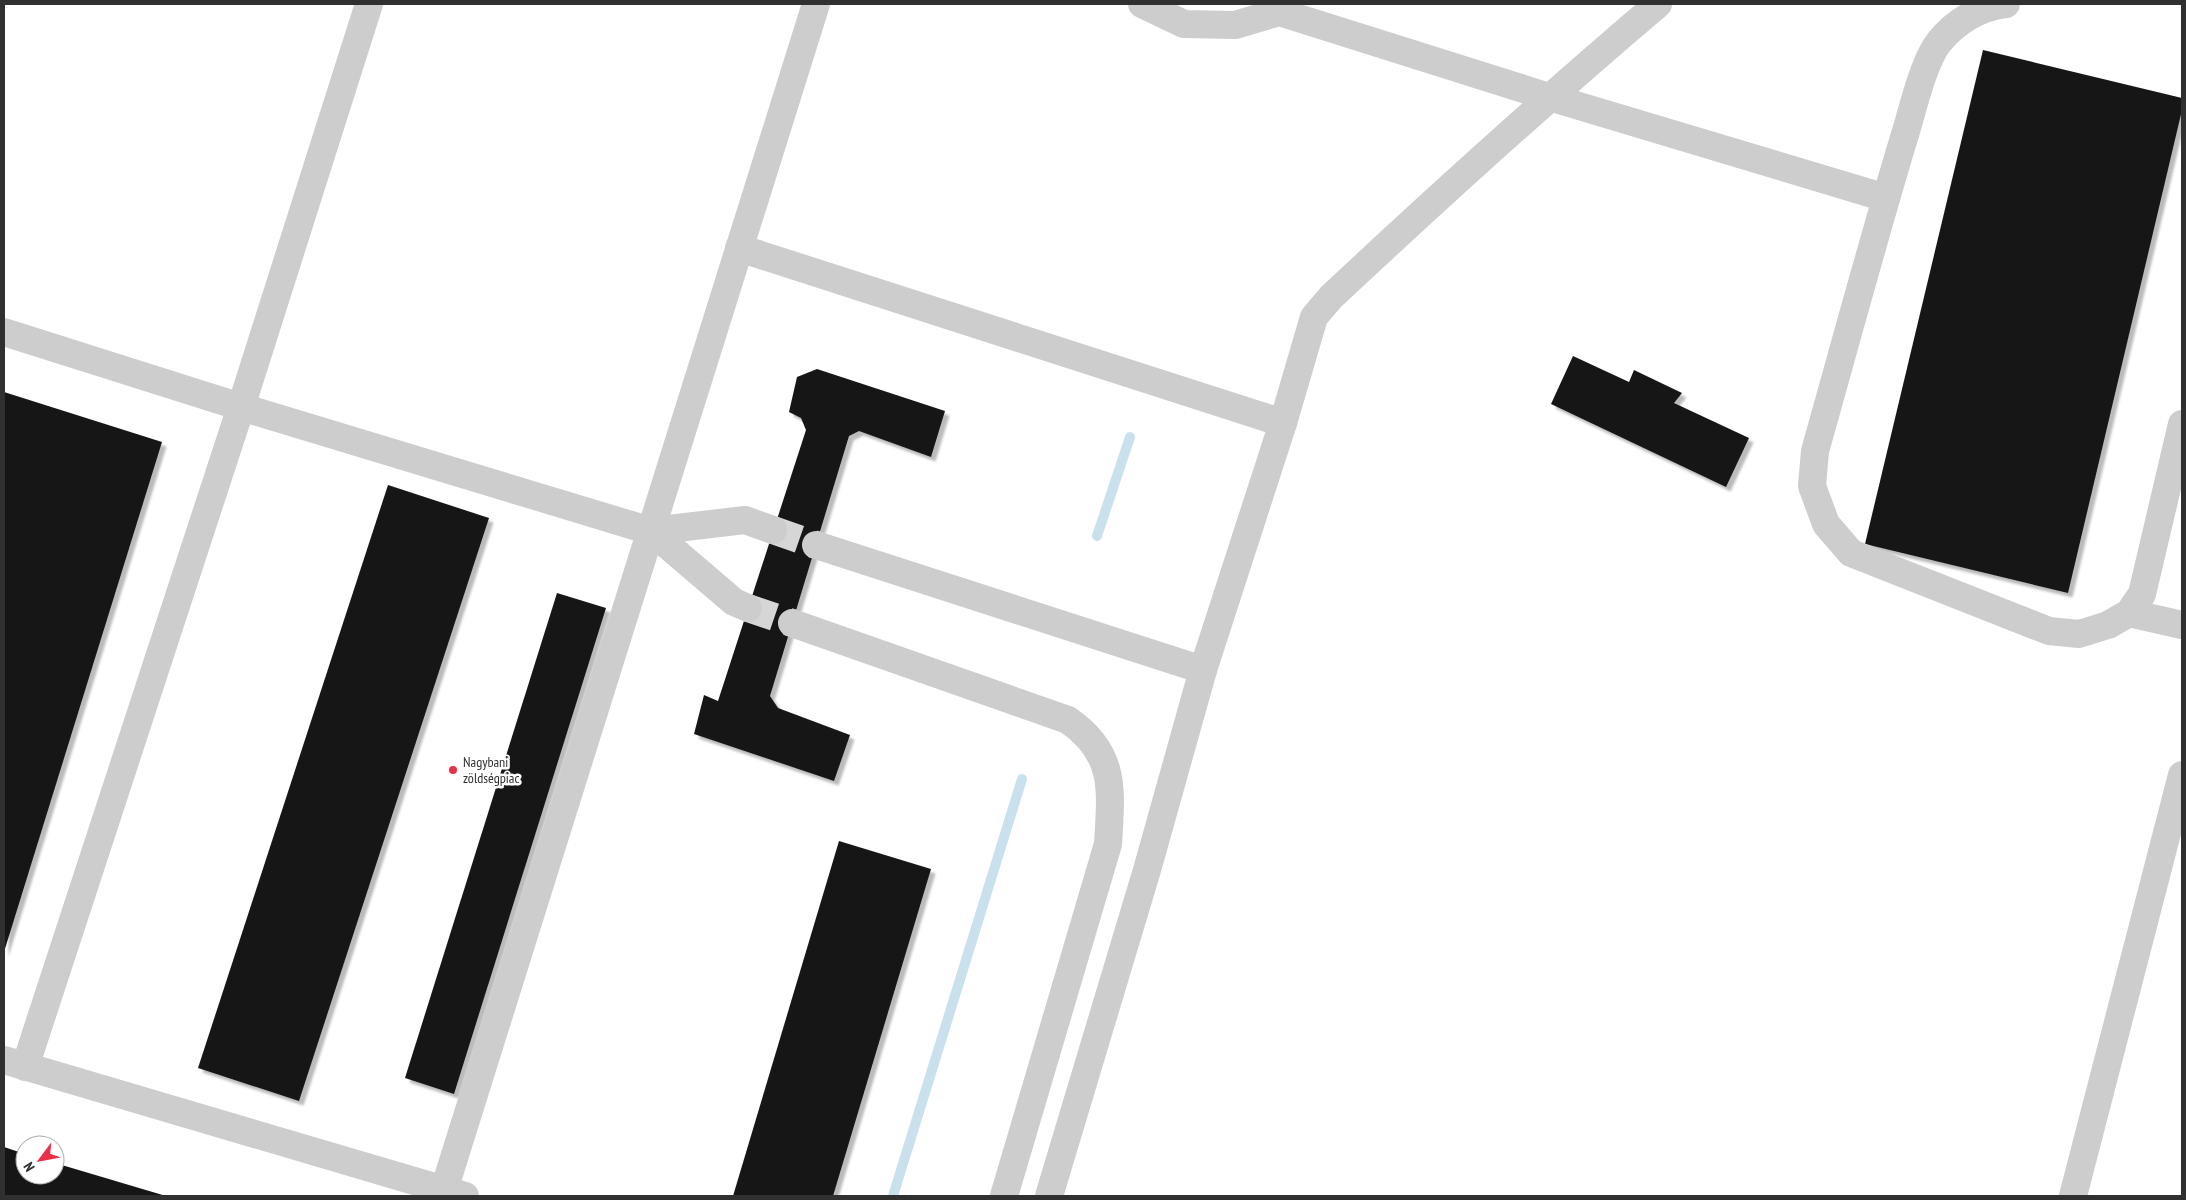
<svg xmlns="http://www.w3.org/2000/svg" width="2186" height="1200" viewBox="0 0 2186 1200" font-family="'PT Sans Narrow',sans-serif">
<style>
.lines{fill:none;stroke-linecap:round;stroke-linejoin:round}
.stream{stroke:#cae1ed;stroke-width:10}
.building{fill:#171717;filter:url(#shadow)}
.minor-tunnel{stroke:#d6d6d6;stroke-width:28;stroke-dasharray:28 14;stroke-linecap:butt}
.minor{stroke:#cdcdcd;stroke-width:28}
.poi-dot{fill:#e93046;stroke:#fff;stroke-width:2}
.labels{text-anchor:middle;stroke-width:5;stroke-linejoin:round;paint-order:stroke}
.poi-label{font-size:14px;fill:#303030;stroke:#fff;text-anchor:start}
</style>
<defs>
<filter id="shadow"><feDropShadow dx="4.5" dy="4.5" stdDeviation="1" flood-color="#0004"/></filter>
</defs>
<rect width="100%" height="100%" fill="#fff"/>
<g class="lines">
<g class="stream">
<path d="M 1097,536 L 1130,437"/>
<path d="M 893,1196 L 1022,779"/>
</g>
</g>
<g class="building">
<path d="M 1983,50 L 2182,98 L 2182,110 L 2068,593 L 1865,544 Z"/>
<path d="M 1573,356 L 1629,382 L 1634,370 L 1682,393 L 1674,403 L 1749,438 L 1726,487 L 1551,404 Z"/>
<path d="M 817,369 L 945,411 L 931,457 L 859,431 L 849,436 L 770,696 L 778,708 L 850,735 L 834,781 L 694,734 L 704,695 L 718,701 L 806,430 L 801,418 L 789,412 L 797,377 Z"/>
<path d="M 4,392 L 162,442 L 4,952 Z"/>
<path d="M 388,485 L 489,518 L 299,1101 L 198,1068 Z"/>
<path d="M 557,593 L 606,608 L 454,1094 L 405,1078 Z"/>
<path d="M 839,841 L 931,869 L 833,1196 L 733,1196 Z"/>
<path d="M 4,1147 L 25,1154 L 25,1175 L 55,1175 L 55,1163 L 166,1196 L 4,1196 Z"/>
</g>
<g class="lines">
<g class="minor-tunnel">
<path d="M 773,530 L 816,545"/>
<path d="M 748,608 L 792,623"/>
</g>
<g class="minor">
<path d="M 1142,4 L 1184,24 L 1235,25 L 1279,12 L 1549,97 L 1886,198"/>
<path d="M 2006,4 C 1980,7 1956,21 1939,42 C 1922,64 1912,114 1903,141 C 1872,244 1844,348 1815,451 L 1812,486 L 1826,524 L 1851,553 L 2049,631 L 2079,634 L 2108,625 L 2129,613 L 2142,594 L 2182,424"/>
<path d="M 739,248 L 1283,423"/>
<path d="M 4,332 L 241,407 L 651,531 L 734,602 L 748,608"/>
<path d="M 651,531 L 745,520 L 773,530"/>
<path d="M 816,545 L 1203,670"/>
<path d="M 2129,613 L 2182,625"/>
<path d="M 792,623 L 1068,720 C 1117,754 1111,791 1108,844 L 1004,1196"/>
<path d="M 4,1060 L 465,1196"/>
<path d="M 25,1067 L 241,407 L 369,4"/>
<path d="M 444,1190 L 816,4"/>
<path d="M 1049,1196 L 1147,870 L 1203,670 L 1283,423 L 1314,317 L 1331,297 C 1438,197 1546,99 1658,4"/>
<path d="M 2073,1196 L 2182,775"/>
</g>
</g>
<circle class="poi-dot" cx="453" cy="770" r="5"/>
<g class="labels">
<g class="poi-label">
<text x="463" y="767">Nagybani<tspan x="463" dy="16">zöldségpiac</tspan></text>
</g>
</g>
<rect width="2186" height="1200" fill="none" stroke="#303030" stroke-width="10"/>
<g transform="translate(40 1160) rotate(238)"><circle r="24" fill="#ffffff" stroke="#acacac"/>
<path d="M0-4L9 19L0 12L-9 19Z" fill="#e93046"/>
<text y="-8" font-size="14" font-weight="bold" text-anchor="middle" fill="#303030">N</text>
</g>
</svg>
